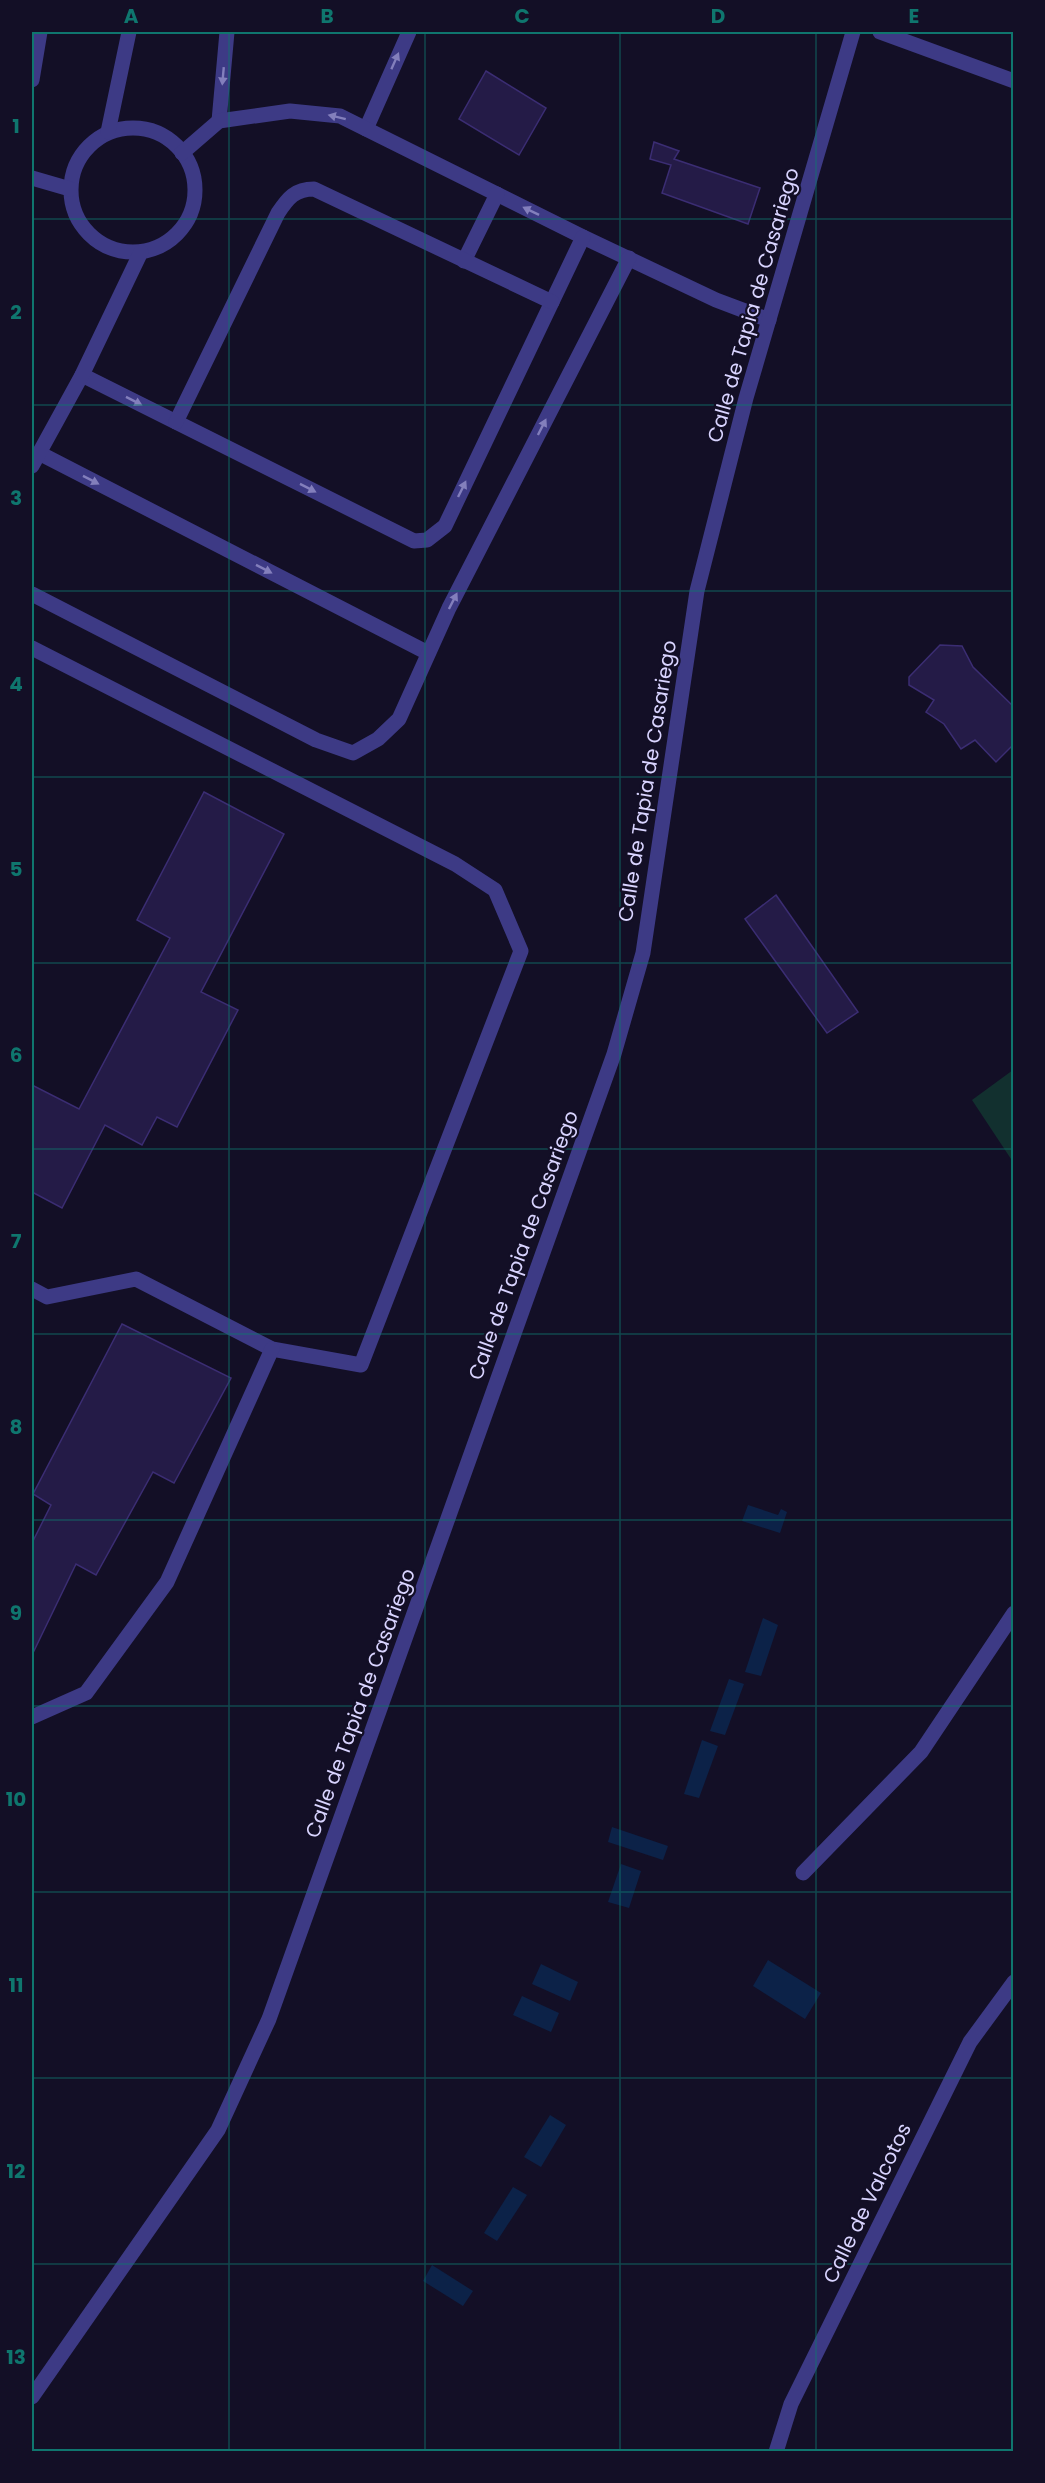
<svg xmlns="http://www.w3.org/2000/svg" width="1045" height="2483" viewBox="0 0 1045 2483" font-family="Poppins,sans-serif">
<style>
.green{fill:#12302f}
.water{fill:#0c2248}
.building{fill:#241b47;stroke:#3b2d73;stroke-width:1.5}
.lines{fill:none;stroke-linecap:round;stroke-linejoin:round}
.service{stroke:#3d3a85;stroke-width:15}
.minor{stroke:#3d3a85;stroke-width:15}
.oneway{fill:#837fbc}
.grid{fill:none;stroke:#0f766e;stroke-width:1.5;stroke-opacity:0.55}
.labels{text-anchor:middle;stroke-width:4.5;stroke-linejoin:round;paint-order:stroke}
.street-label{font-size:20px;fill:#d9d4ff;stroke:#130f26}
.neatline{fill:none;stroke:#0f766e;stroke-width:2}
.grid-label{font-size:20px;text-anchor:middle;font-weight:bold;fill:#0f766e}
</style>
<rect width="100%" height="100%" fill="#130f26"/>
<path class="green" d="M 1013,1070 L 1013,1162 L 972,1100 Z"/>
<g class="water">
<path d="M 748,1505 L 778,1515 L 781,1509 L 787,1512 L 780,1533 L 742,1521 Z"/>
<path d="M 763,1618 L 778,1625 L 761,1676 L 745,1672 Z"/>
<path d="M 729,1679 L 744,1684 L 725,1735 L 710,1731 Z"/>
<path d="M 702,1740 L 718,1746 L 699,1798 L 684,1794 Z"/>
<path d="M 612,1827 L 668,1846 L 663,1860 L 608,1842 Z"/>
<path d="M 621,1864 L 641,1871 L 629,1908 L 608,1902 Z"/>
<path d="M 768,1960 L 821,1993 L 805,2019 L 753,1986 Z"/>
<path d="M 541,1964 L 578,1982 L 570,2001 L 532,1984 Z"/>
<path d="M 522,1996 L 559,2013 L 551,2032 L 513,2015 Z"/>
<path d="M 550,2115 L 566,2125 L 541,2167 L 524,2157 Z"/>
<path d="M 513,2187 L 527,2195 L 497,2241 L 484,2233 Z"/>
<path d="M 432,2265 L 473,2291 L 463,2306 L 423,2281 Z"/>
</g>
<g class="building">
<path d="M 486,71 L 546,108 L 519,155 L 459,119 Z"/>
<path d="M 654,142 L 679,151 L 674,159 L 760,188 L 748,224 L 662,193 L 671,165 L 650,159 Z"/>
<path d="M 940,645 L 962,646 L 973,667 L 1014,707 L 1014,744 L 996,762 L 975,740 L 961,749 L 944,724 L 926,712 L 934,700 L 909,685 L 909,677 Z"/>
<path d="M 204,792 L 284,834 L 201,992 L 238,1010 L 177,1127 L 157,1117 L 142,1145 L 105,1125 L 62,1208 L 32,1192 L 32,1085 L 79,1109 L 170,938 L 137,920 Z"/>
<path d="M 776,895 L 858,1012 L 827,1033 L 745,919 Z"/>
<path d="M 122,1324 L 231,1378 L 174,1483 L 153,1472 L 96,1575 L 76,1564 L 32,1655 L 32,1543 L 51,1505 L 33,1494 Z"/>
</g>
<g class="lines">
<g class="service">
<path d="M 32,80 L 40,32"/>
<path d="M 219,121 L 227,32"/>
<circle cx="133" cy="190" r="62"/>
<path d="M 366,129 L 409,32"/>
<path d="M 108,132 L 129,32"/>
<path d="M 182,153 L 219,121 L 290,111 L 340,116 L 583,237 L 716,300 L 769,320"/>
<path d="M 32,178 L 70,189"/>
<path d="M 464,261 L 497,194"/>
<path d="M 82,375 L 414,541 L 427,540 L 445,526 L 583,237"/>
<path d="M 176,422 L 278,213 C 288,198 295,189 314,189 L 552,302"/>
<path d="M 39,453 L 428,653"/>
<path d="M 32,466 L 82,375 L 141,252"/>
<path d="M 32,594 L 316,740 L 353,753 L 378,739 L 399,719 L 449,608 L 629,258"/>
<path d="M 32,648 L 455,864 L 495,890 L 521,951 L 361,1365 L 272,1349 L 136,1279 L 47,1297 L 32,1289"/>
<path d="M 32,1717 L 86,1693 L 167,1582 L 272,1349"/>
</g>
<g class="minor">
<path d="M 880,32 L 1014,81"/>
<path d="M 803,1873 L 921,1752 L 1014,1613"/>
<path d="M 32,2397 L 218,2130 L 269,2019 L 614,1054 L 643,953 L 697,591 L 746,398 L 853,32"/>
<path d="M 776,2452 L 791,2404 L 970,2042 L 1014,1982"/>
</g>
</g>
<defs><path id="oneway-solid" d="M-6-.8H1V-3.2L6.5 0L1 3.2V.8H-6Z" transform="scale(1.5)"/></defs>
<g class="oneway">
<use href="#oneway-solid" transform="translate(395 61) rotate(-66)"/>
<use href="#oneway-solid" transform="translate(223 76) rotate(95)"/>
<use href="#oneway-solid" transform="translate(337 117) rotate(-166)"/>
<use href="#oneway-solid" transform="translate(531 211) rotate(-154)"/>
<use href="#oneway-solid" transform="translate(134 401) rotate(27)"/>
<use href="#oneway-solid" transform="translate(542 427) rotate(-63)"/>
<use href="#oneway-solid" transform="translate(91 480) rotate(27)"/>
<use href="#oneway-solid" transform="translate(308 488) rotate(27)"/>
<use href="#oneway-solid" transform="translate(462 489) rotate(-64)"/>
<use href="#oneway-solid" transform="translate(264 569) rotate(27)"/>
<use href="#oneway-solid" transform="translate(453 601) rotate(-63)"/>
</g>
<path class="grid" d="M 229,32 L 229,2452M 425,32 L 425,2452M 620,32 L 620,2452M 816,32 L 816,2452M 32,219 L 1014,219M 32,405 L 1014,405M 32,591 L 1014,591M 32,777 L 1014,777M 32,963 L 1014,963M 32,1149 L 1014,1149M 32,1334 L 1014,1334M 32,1520 L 1014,1520M 32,1706 L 1014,1706M 32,1892 L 1014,1892M 32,2078 L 1014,2078M 32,2264 L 1014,2264"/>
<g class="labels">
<g class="street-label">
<text transform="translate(753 305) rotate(-74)" y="7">Calle de Tapia de Casariego</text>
<text transform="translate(647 781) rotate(-81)" y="7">Calle de Tapia de Casariego</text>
<text transform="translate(523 1245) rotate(-70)" y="7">Calle de Tapia de Casariego</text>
<text transform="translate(360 1703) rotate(-70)" y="7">Calle de Tapia de Casariego</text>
<text transform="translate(867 2203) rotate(-64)" y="7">Calle de Valcotos</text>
</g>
</g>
<rect width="1045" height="2483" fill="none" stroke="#130f26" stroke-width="66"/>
<rect x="33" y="33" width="979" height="2417" class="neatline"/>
<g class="grid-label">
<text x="131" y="23">A</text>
<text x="327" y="23">B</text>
<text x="522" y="23">C</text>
<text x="718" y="23">D</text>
<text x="914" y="23">E</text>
<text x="16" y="133">1</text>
<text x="16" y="319">2</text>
<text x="16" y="505">3</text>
<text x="16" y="691">4</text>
<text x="16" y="876">5</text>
<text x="16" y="1062">6</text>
<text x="16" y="1248">7</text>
<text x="16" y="1434">8</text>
<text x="16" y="1620">9</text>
<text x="16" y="1806">10</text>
<text x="16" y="1992">11</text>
<text x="16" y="2178">12</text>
<text x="16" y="2364">13</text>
</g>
</svg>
